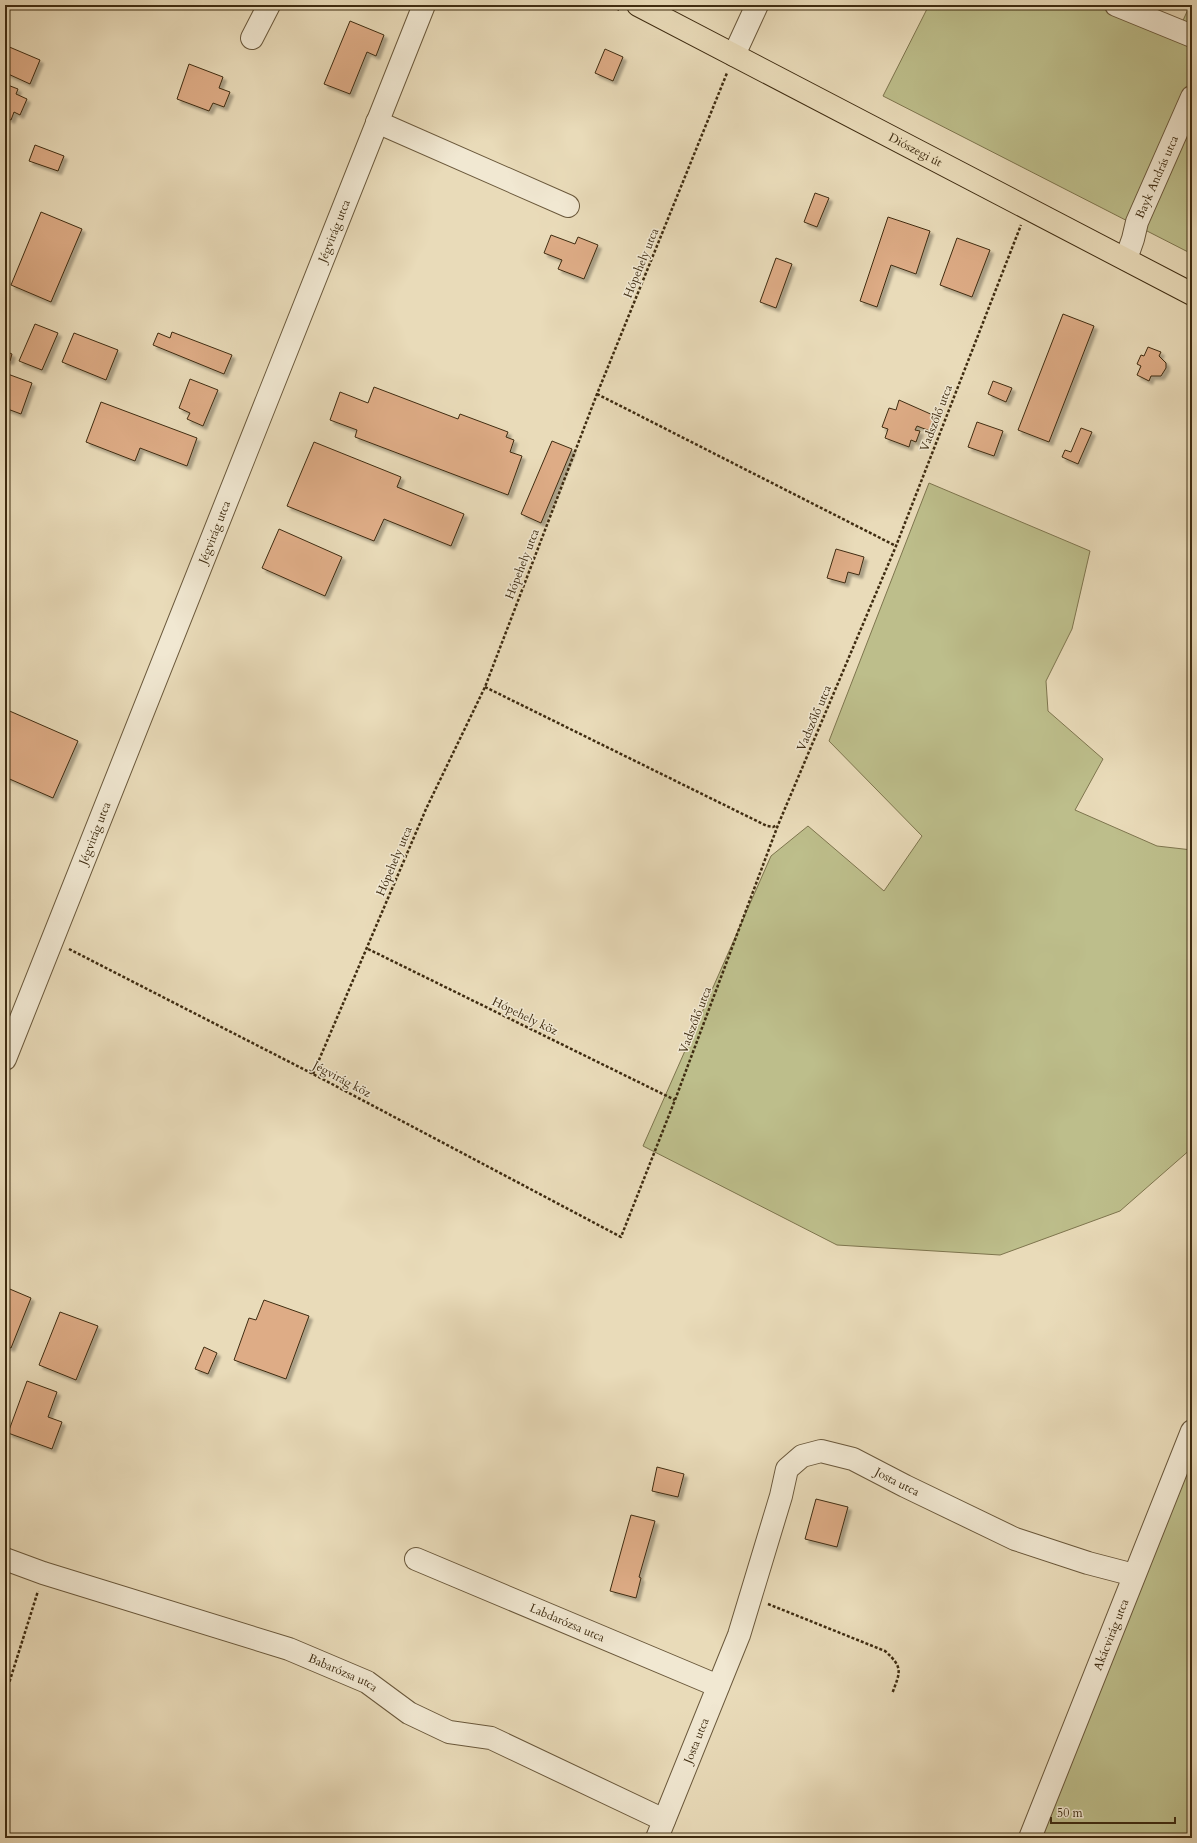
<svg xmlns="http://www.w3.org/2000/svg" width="1197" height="1843" viewBox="0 0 1197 1843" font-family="Cardo,serif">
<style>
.green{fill:#bdbe8b;stroke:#7e754e}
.building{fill:#deac86;stroke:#3f2c11;filter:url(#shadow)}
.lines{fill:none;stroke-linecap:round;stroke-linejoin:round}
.minor-casing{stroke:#6a583b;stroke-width:24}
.major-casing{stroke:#3f2c11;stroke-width:24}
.path{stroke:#3f2c11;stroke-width:2.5;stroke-dasharray:3 2;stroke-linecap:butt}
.minor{stroke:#f1e8d2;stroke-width:22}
.major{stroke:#e9dbb9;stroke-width:22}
.labels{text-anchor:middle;stroke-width:3;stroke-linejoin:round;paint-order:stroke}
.street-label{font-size:12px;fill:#3f2c11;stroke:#f1e8d2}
</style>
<defs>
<filter id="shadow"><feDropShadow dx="3.5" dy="3.5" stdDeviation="1" flood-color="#0004"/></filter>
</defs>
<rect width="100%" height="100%" fill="#e9dbb9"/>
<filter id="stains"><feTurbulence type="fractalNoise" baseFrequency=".005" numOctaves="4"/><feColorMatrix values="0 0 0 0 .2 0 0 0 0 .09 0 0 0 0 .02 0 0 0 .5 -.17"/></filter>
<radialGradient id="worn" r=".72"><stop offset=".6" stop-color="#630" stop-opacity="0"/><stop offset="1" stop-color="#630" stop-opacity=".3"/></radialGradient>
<g class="green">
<path d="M 929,5 L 1101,5 L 1175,38 L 1190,5 L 1192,5 L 1192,254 L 883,96 Z"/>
<path d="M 929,483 L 1090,551 L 1072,629 L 1046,681 L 1048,711 L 1103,759 L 1075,810 L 1157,846 L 1192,850 L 1192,1148 L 1120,1211 L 1000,1255 L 837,1245 L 643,1146 L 771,856 L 808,826 L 884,891 L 922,836 L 829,741 Z"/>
<path d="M 1192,1445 L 1192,1838 L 1037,1838 Z"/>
</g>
<g class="building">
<path d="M 350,21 L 384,35 L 376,56 L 367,52 L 350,94 L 324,84 Z"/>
<path d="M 7,46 L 40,60 L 30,84 L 6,73 L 9,67 L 5,66 Z"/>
<path d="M 605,49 L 623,57 L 613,81 L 595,73 Z"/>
<path d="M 189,64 L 223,77 L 219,88 L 230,92 L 224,107 L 213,103 L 209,111 L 177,99 Z"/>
<path d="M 5,84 L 18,89 L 16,94 L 27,99 L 20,115 L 14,112 L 11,120 L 5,117 Z"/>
<path d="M 35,145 L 64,156 L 58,171 L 29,161 Z"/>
<path d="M 815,193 L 829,198 L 817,227 L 804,222 Z"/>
<path d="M 41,212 L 82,229 L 51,302 L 11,285 Z"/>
<path d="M 888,217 L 930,231 L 916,274 L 891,265 L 877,307 L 860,301 Z"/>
<path d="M 551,235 L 575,244 L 578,237 L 598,245 L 584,279 L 558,269 L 562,260 L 544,253 Z"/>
<path d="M 957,238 L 990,250 L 972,297 L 940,285 Z"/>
<path d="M 776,258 L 792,264 L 776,308 L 760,302 Z"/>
<path d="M 1063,314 L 1094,326 L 1049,442 L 1018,430 Z"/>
<path d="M 35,324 L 58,333 L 42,370 L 19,361 Z"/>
<path d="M 172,332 L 232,355 L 224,374 L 153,345 L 158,333 L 170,338 Z"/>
<path d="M 74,333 L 118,350 L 106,380 L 62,362 Z"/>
<path d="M 1148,347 L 1161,352 L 1159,356 L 1166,363 L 1166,368 L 1161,376 L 1151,376 L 1149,381 L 1137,375 L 1141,366 L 1137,364 L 1141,355 L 1144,356 Z"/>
<path d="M 5,351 L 12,354 L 10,361 L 5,360 Z"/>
<path d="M 5,373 L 32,383 L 21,414 L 5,408 Z"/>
<path d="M 190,379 L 218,390 L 203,426 L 187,419 L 190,413 L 179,408 Z"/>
<path d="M 993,381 L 1012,388 L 1006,402 L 988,394 Z"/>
<path d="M 374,387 L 458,419 L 460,414 L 508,432 L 506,437 L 514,440 L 510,452 L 522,456 L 508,495 L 355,437 L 357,430 L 330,420 L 340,392 L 368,403 Z"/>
<path d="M 899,400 L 935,416 L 930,431 L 917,426 L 915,430 L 920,431 L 916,442 L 911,440 L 909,447 L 885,438 L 888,429 L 882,427 L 889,408 L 896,410 Z"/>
<path d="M 101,402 L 197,438 L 187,466 L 140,448 L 135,461 L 86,442 Z"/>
<path d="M 977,422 L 1003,431 L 994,456 L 968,447 Z"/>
<path d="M 1081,428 L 1092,432 L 1078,464 L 1062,457 L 1065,450 L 1071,452 Z"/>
<path d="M 552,441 L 572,449 L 541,523 L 521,514 Z"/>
<path d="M 314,442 L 401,477 L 397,487 L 464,514 L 451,546 L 384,519 L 374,541 L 287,506 Z"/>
<path d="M 279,529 L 342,557 L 325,596 L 262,568 Z"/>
<path d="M 836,549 L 864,557 L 859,575 L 848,572 L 845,583 L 827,578 Z"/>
<path d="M 5,709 L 78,741 L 53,798 L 5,777 Z"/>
<path d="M 5,1287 L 31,1298 L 11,1348 L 5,1346 Z"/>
<path d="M 264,1300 L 309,1316 L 286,1379 L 234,1360 L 249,1318 L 256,1320 Z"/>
<path d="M 60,1312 L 98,1326 L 76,1380 L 39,1365 Z"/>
<path d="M 204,1347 L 217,1353 L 208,1374 L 195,1369 Z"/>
<path d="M 27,1381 L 57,1392 L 48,1417 L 62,1422 L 52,1449 L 8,1433 Z"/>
<path d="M 657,1467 L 684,1474 L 678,1497 L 652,1491 Z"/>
<path d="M 816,1499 L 848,1507 L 837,1547 L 805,1539 Z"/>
<path d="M 631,1515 L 655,1521 L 639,1577 L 641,1578 L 636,1598 L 610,1591 Z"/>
</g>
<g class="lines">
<g class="minor-casing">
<g id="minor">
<path d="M 1116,5 L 1192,36"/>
<path d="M 252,38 L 269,5"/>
<path d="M 734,55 L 757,5"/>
<path d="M 377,122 L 568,206"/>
<path id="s1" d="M 1126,259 L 1133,239 L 1137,222 L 1192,97"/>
<path id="s2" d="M 5,1059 L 424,5"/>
<path id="s3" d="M 5,1559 L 43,1573 L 289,1649 L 367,1682 L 409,1713 L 449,1732 L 491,1738 L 664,1820"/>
<path id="s4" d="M 416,1559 L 718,1686"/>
<path id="s5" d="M 657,1838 L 739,1635 L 781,1496 L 787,1469 L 802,1456 L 821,1451 L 853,1459 L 905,1486 L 1015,1539 L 1088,1563 L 1134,1575"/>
<path id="s6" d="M 1030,1838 L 1192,1431"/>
</g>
</g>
<g class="major-casing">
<g id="major">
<path id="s7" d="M 638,5 L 1192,294"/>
</g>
</g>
<g class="path">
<path d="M 609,5 L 619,10"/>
<path d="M 597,394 L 896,546"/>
<path d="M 485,687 L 767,826 L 773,827 L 777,825"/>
<path d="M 69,949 L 313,1074 L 621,1237 L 675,1100 L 778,825 L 896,546 L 1021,225"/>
<path d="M 368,949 L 675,1100"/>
<path d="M 313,1074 L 426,809 L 485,687 L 597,394 L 727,73"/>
<path d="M 768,1604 L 885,1651 C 904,1668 900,1672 892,1694"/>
<path d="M 5,1696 L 38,1591"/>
</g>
<use href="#minor" class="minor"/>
<use href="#major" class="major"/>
</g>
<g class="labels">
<g class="street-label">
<text dy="4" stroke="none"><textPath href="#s7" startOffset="313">Diószegi út</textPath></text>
<text dy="4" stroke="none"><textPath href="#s1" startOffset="88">Bayk András utca</textPath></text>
<text dy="4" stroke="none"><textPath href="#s2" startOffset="891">Jégvirág utca</textPath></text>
<text transform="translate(641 263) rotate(-68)" y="4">Hópehely utca</text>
<text transform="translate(936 418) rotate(-69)" y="4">Vadszőlő utca</text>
<text dy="4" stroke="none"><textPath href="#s2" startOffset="567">Jégvirág utca</textPath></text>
<text transform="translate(522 564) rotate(-69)" y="4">Hópehely utca</text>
<text transform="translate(814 718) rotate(-67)" y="4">Vadszőlő utca</text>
<text dy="4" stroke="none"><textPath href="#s2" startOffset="243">Jégvirág utca</textPath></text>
<text transform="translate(394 861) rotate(-67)" y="4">Hópehely utca</text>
<text transform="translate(525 1016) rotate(26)" y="4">Hópehely köz</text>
<text transform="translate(695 1020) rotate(-69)" y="4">Vadszőlő utca</text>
<text transform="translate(342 1079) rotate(28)" y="4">Jégvirág köz</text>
<text dy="4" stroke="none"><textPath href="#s5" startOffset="514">Josta utca</textPath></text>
<text dy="4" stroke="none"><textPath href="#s4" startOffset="164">Labdarózsa utca</textPath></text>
<text dy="4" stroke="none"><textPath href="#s6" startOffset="219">Akácvirág utca</textPath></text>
<text dy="4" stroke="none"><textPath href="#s3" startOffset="357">Babarózsa utca</textPath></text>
<text dy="4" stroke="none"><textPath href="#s5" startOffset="105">Josta utca</textPath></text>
</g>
</g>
<rect width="1197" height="1843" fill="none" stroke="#e9dbb9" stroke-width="20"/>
<rect x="6" y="6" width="1185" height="1831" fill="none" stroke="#3f2c11" stroke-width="2"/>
<rect x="10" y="10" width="1177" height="1823" fill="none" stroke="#3f2c11"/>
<path d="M1051 1817v6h124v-6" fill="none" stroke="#3f2c11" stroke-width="2"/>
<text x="1057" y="1817" font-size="12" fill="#3f2c11" stroke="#f1e8d2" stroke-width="3" paint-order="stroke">50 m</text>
<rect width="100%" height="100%" filter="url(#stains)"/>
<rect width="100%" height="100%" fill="url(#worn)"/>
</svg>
